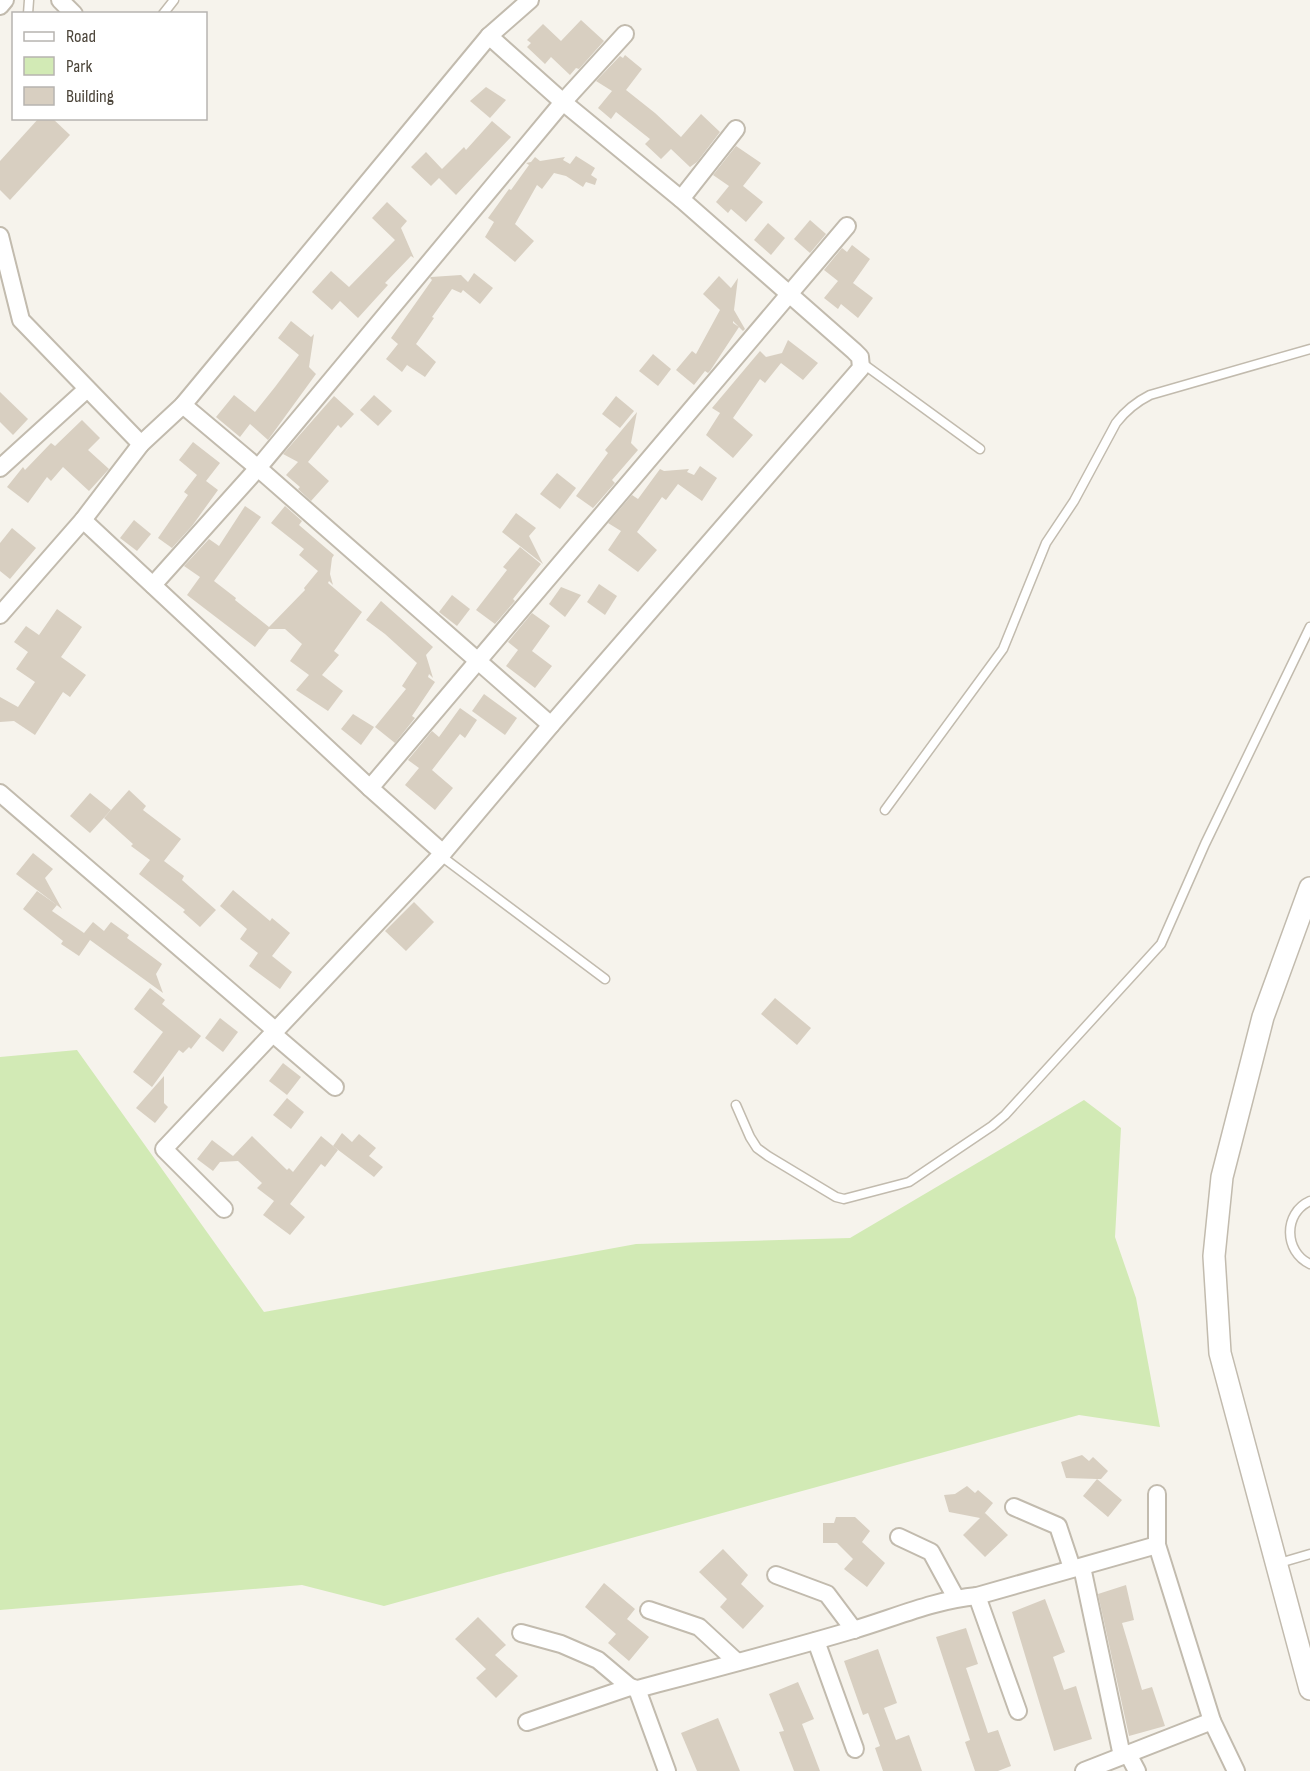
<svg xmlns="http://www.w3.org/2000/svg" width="1310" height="1771" viewBox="0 0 1310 1771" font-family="'Sofia Sans Condensed',sans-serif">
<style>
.green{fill:#d2eab5}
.building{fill:#d8cfc1}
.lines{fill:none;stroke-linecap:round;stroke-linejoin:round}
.service-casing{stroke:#c2bbae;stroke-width:11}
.minor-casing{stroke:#c2bbae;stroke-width:20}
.tertiary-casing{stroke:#c2bbae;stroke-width:24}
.service{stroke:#fff;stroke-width:8}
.minor{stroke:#fff;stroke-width:16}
.tertiary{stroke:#fff;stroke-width:21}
</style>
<rect width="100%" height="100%" fill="#f6f3ec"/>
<path class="green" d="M 77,1050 L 264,1312 L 636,1244 L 850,1238 L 1084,1100 L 1121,1128 L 1115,1237 L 1136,1298 L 1160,1427 L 1079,1415 L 384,1606 L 302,1585 L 0,1610 L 0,1057 Z"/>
<g class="building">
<path d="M 581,20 L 604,41 L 579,69 L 576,68 L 570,75 L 551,57 L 545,64 L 527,47 L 531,43 L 527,40 L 543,24 L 561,41 Z"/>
<path d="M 625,55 L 642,69 L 626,90 L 655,113 L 681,137 L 701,114 L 720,132 L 697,162 L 690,167 L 671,149 L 661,159 L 645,144 L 650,139 L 616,112 L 611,119 L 598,108 L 612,91 L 596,81 L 620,56 L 623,58 Z"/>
<path d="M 486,87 L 506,100 L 490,118 L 470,101 Z"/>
<path d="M 39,118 L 52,118 L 70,135 L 10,200 L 0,190 L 0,161 Z"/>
<path d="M 492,121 L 511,137 L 456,195 L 439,178 L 431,186 L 411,167 L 426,152 L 442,169 L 464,147 L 466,150 Z"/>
<path d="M 736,146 L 761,163 L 743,186 L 763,202 L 746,222 L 731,209 L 728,213 L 716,202 L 729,186 L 713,175 Z"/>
<path d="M 576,156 L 595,168 L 591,175 L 597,179 L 595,185 L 586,182 L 583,187 L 566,176 L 554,173 L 542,189 L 537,185 L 515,224 L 534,241 L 515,262 L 485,237 L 494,222 L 488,218 L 509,189 L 511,190 L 529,165 L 526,163 L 531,162 L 535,157 L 540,161 L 565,157 L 563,160 L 570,164 Z"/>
<path d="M 387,202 L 407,221 L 401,228 L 414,258 L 411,256 L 385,283 L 388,285 L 358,318 L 340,301 L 332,310 L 312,292 L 331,271 L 349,287 L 395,240 L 372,218 Z"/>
<path d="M 810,220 L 826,234 L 810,253 L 794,239 Z"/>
<path d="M 768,223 L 785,238 L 771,255 L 754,240 Z"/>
<path d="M 852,245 L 870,259 L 853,283 L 873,298 L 858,318 L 841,304 L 838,309 L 824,298 L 838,281 L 824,270 L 842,248 L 847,252 Z"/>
<path d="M 474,273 L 493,288 L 480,304 L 463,290 L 461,293 L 452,289 L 432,317 L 434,318 L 416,344 L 436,362 L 425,377 L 407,365 L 402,372 L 386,359 L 398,344 L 391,338 L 432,280 L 430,278 L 431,277 L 461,275 L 468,282 Z"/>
<path d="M 719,276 L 731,288 L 738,278 L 734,310 L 745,329 L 743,331 L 733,321 L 733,323 L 739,327 L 710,371 L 708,373 L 705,371 L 694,385 L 676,370 L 692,351 L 696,354 L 720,310 L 703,294 Z"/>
<path d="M 291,321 L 311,337 L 314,334 L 309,367 L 316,374 L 268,440 L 250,424 L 240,437 L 216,417 L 234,395 L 255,412 L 275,387 L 299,355 L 278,338 Z"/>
<path d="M 788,340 L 818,363 L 803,380 L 781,363 L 765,383 L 760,379 L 733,418 L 753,435 L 733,458 L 706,435 L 720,413 L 712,408 L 760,351 L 766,357 L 782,353 Z"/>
<path d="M 653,354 L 671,369 L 658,386 L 639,371 Z"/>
<path d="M 0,392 L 28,419 L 13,435 L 0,422 Z"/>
<path d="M 374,395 L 392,411 L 378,426 L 360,410 Z"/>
<path d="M 334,396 L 354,414 L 341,428 L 338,425 L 308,462 L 329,481 L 311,501 L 298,489 L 300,487 L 286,475 L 298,462 L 283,454 Z"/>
<path d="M 616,396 L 634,411 L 620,428 L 602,414 Z"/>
<path d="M 637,412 L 631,443 L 638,450 L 612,480 L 615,483 L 593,508 L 576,496 L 608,453 L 605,450 Z"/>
<path d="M 82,420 L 100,438 L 88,450 L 109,469 L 89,491 L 63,467 L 51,481 L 47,477 L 28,503 L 7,487 L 23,467 L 25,470 L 51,443 L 55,446 Z"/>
<path d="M 193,442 L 220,463 L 206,481 L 218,490 L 192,526 L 172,548 L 158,538 L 188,495 L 184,492 L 197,475 L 179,460 Z"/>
<path d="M 700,466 L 717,478 L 702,501 L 678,484 L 666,500 L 662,497 L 637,532 L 657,550 L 638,572 L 608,550 L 621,531 L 608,523 L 632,495 L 638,499 L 660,469 L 664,471 L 689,469 L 687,472 L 694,475 Z"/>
<path d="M 557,473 L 576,488 L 560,509 L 540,494 Z"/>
<path d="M 245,506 L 261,517 L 214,581 L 236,598 L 235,600 L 269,627 L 305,590 L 304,588 L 318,571 L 299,555 L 304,549 L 271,523 L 285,506 L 302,521 L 299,525 L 334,555 L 332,558 L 330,574 L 333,585 L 329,581 L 328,583 L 362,612 L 334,651 L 339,655 L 322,675 L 343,691 L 328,711 L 296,690 L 309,675 L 290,661 L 302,644 L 285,629 L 269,629 L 255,647 L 187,595 L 200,577 L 184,566 L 209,539 L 219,546 Z"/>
<path d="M 516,513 L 536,528 L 529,536 L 543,564 L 502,532 Z"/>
<path d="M 134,520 L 151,534 L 137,551 L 120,538 Z"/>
<path d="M 12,528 L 36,548 L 10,579 L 0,571 L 0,543 Z"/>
<path d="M 520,547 L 541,564 L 513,599 L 515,601 L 495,624 L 476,610 L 507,570 L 503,567 Z"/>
<path d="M 599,584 L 617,596 L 605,615 L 587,602 Z"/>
<path d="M 561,587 L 581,595 L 565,617 L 549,604 Z"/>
<path d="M 452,595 L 470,609 L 457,626 L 439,612 Z"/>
<path d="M 381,601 L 433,647 L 426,655 L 433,678 L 429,674 L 428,677 L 435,682 L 412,716 L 415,718 L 395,743 L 375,727 L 406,689 L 402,686 L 417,663 L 385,634 L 366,620 Z"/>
<path d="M 57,609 L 82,627 L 61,657 L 86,675 L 70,697 L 63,692 L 35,735 L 14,721 L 0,722 L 0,697 L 18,707 L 35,682 L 16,669 L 28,652 L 14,642 L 26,626 L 39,635 Z"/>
<path d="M 532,613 L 550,626 L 532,651 L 552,666 L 535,688 L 506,666 L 518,650 L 508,642 Z"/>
<path d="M 484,694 L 517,718 L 505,735 L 472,711 Z"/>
<path d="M 460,708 L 477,720 L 465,738 L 460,734 L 432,770 L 453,788 L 435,810 L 405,785 L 419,768 L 408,760 L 432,731 L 439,737 Z"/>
<path d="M 353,714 L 374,727 L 361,745 L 341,729 Z"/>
<path d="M 129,790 L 146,806 L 143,810 L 181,839 L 164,861 L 184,876 L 182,880 L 216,910 L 200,927 L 183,912 L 185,910 L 139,874 L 150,860 L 131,846 L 133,844 L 104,818 Z"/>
<path d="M 90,793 L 111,810 L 90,833 L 70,816 Z"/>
<path d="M 33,853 L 53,869 L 45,878 L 62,909 L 16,874 Z"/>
<path d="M 233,890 L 270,921 L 272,918 L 290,933 L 272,956 L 292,972 L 280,989 L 249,966 L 258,953 L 240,939 L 247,929 L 220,906 Z"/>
<path d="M 37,891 L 57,905 L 52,911 L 84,933 L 93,922 L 104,931 L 111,922 L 129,935 L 127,938 L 162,964 L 156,974 L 163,993 L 90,940 L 79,956 L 61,944 L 63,941 L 23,909 Z"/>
<path d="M 414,902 L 434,922 L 406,951 L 385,931 Z"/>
<path d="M 150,988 L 165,1000 L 162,1004 L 201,1036 L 191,1049 L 189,1047 L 183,1053 L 179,1050 L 152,1087 L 133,1072 L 163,1032 L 134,1009 Z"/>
<path d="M 775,998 L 811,1028 L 797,1045 L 761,1014 Z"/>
<path d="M 220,1018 L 238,1032 L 223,1052 L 205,1038 Z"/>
<path d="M 283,1063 L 301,1077 L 287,1095 L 269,1081 Z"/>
<path d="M 164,1076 L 164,1103 L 168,1107 L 155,1123 L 136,1108 Z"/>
<path d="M 287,1098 L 304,1112 L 291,1129 L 273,1115 Z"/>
<path d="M 342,1133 L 352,1142 L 359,1134 L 376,1148 L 369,1156 L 383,1167 L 374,1177 L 333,1146 Z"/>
<path d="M 252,1136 L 287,1170 L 289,1168 L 293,1172 L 321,1136 L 338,1150 L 325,1167 L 321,1164 L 290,1204 L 305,1217 L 290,1235 L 263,1215 L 274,1201 L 257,1188 L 262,1183 L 238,1161 L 220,1162 L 213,1171 L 197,1159 L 212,1140 L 233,1156 Z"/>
<path d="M 1082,1455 L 1089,1461 L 1093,1457 L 1108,1471 L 1101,1479 L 1097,1479 L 1122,1500 L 1108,1517 L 1083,1496 L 1097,1479 L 1066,1478 L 1061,1462 Z"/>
<path d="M 967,1486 L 975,1493 L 978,1490 L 993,1503 L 984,1514 L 985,1513 L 1008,1535 L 985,1557 L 963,1535 L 980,1518 L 949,1512 L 944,1495 L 955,1494 Z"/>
<path d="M 836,1517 L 855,1517 L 870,1531 L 862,1542 L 885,1563 L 867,1587 L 844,1569 L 853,1559 L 837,1543 L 823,1543 L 823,1523 L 834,1523 Z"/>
<path d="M 723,1549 L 748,1575 L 741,1584 L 764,1606 L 743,1629 L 720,1607 L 727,1599 L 699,1572 Z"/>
<path d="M 604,1583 L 635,1609 L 627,1619 L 649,1637 L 629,1661 L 608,1643 L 616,1634 L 585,1607 Z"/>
<path d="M 1126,1585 L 1134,1620 L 1122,1623 L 1142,1690 L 1152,1687 L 1165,1726 L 1129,1736 L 1098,1594 Z"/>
<path d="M 1045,1599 L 1065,1652 L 1053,1657 L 1064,1690 L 1076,1686 L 1092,1739 L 1054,1751 L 1012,1612 Z"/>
<path d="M 478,1617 L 506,1645 L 495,1655 L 518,1676 L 496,1698 L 476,1678 L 486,1669 L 455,1639 Z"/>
<path d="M 966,1628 L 978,1664 L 966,1668 L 988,1733 L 998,1730 L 1011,1766 L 998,1771 L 975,1771 L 965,1742 L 970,1740 L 936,1637 Z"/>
<path d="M 878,1649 L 897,1703 L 884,1708 L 896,1740 L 909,1735 L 922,1771 L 883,1771 L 875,1748 L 880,1746 L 868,1713 L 863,1715 L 844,1661 Z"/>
<path d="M 798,1682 L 814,1719 L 802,1724 L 820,1771 L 794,1771 L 779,1732 L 784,1731 L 769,1694 Z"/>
<path d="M 718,1718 L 740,1771 L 697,1771 L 681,1733 Z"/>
</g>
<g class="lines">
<g class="service-casing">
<g id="service">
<path d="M 28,14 L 29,0"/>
<path d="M 163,14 L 174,0"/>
<path d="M 862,363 L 980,449"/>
<path d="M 885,810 L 1003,649 L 1046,543 L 1074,501 L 1116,423 C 1126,410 1136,402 1150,395 L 1310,349"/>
<path d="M 441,856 L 605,979"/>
<path d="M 736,1105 L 750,1137 L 757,1148 L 768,1156 L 836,1197 L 844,1199 L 909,1182 L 992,1126 L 1005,1115 L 1161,944 L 1205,844 L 1310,627"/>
<path d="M 1310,1201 C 1283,1213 1284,1252 1310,1264"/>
<path d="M 1276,1564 L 1310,1554"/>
</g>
</g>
<g class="minor-casing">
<g id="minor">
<path d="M 60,0 L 74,14"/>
<path d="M 0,6 L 5,0"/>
<path d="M 681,199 L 736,129"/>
<path d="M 0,236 L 21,320 L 141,444"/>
<path d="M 183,405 L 258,468 L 551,725"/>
<path d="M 0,468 L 87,389"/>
<path d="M 83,520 L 370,788 L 443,853"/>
<path d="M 153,585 L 258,468 L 563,102 L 625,34"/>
<path d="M 0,615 L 83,520 L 141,444 L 183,405 L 489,36 L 530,0"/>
<path d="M 370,788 L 847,226"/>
<path d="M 0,793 L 275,1030"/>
<path d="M 272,1033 L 335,1087"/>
<path d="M 224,1209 L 164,1149 L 443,853 L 551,725 L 861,368 L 860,357 L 854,351 L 681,199 L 563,102 L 489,36"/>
<path d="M 1157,1494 L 1157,1545 L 1212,1721 L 1236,1771"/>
<path d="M 1014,1507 L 1058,1526 L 1072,1568"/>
<path d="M 899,1537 L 931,1552 L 956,1598"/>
<path d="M 1082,1567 L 1122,1756"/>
<path d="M 776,1575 L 827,1594 L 854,1630"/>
<path d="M 977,1596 L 1018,1711"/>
<path d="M 649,1610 L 699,1627 L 737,1662"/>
<path d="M 521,1633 L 561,1644 L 598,1660 L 630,1687"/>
<path d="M 816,1641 L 855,1749"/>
<path d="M 637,1689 L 667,1771"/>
<path d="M 527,1722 L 630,1687 L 637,1689 C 709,1670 782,1651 853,1630 C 894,1618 934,1600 977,1596 L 1157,1545"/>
<path d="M 1128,1754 L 1137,1771"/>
<path d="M 1084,1771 L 1212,1721"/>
</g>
</g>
<g class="tertiary-casing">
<path id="tertiary" d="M 1310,888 L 1263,1017 L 1222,1177 L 1214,1256 L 1220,1353 L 1310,1689"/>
</g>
<use href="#service" class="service"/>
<use href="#minor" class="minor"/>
<use href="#tertiary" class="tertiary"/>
</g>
<rect x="12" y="12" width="195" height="108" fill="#ffffff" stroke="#b7b4b0" stroke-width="1.5"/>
<rect x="24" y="32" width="30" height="9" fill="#ffffff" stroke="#b7b4b0" stroke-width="1.5"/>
<text x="66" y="42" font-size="18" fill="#4b4439">Road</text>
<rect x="24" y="57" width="30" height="18" fill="#d2eab5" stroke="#b7b4b0" stroke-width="1.5"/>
<text x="66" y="72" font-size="18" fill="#4b4439">Park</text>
<rect x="24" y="87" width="30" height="18" fill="#d8cfc1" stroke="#b7b4b0" stroke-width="1.5"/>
<text x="66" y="102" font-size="18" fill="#4b4439">Building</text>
</svg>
